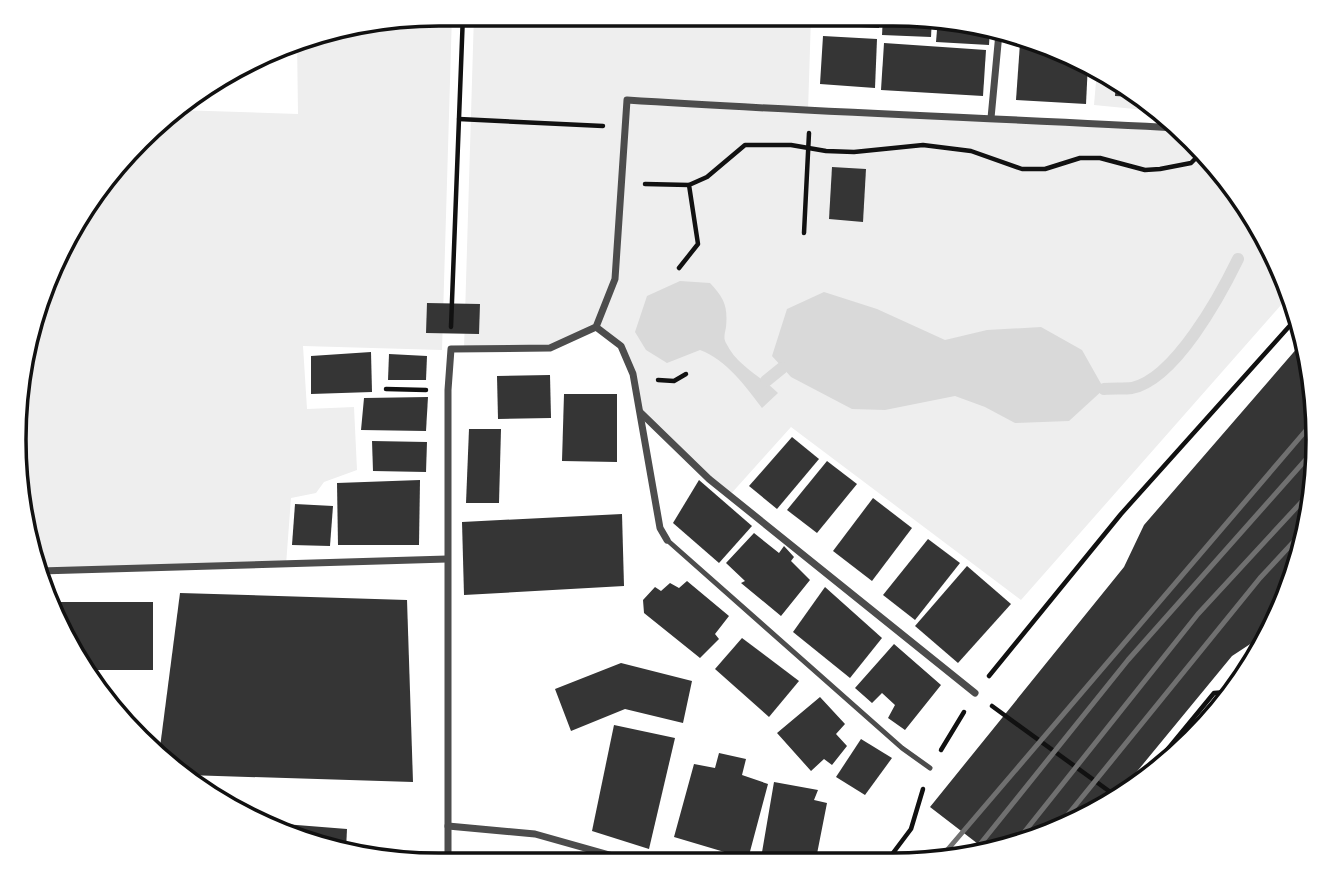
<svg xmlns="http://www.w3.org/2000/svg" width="1332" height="879" viewBox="0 0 1332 879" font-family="'Asap Condensed',sans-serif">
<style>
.green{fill:#eee}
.water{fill:#d9d9d9}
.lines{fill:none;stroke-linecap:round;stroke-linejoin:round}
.stream{stroke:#d9d9d9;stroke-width:12}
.building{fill:#353535}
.path{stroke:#111;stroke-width:4.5}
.service{stroke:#4c4c4c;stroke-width:5}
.minor{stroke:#4c4c4c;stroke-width:7}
.rail{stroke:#707070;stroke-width:5}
.rim{fill:none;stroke:#111;stroke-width:3.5}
</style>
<rect width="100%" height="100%" fill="#fff"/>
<g class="green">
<path d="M 439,14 L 452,14 L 442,350 L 303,346 L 307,409 L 354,407 L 357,470 L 324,482 L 316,493 L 291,498 L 286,565 L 40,571 L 22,523 L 15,411 L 46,277 L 102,180 L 177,110 L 298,114 L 297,39 L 303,36 Z"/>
<path d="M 474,14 L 811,17 L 808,111 L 1178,128 L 1193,138 L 1285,276 L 1289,296 L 1021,600 L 791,427 L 729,496 L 641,413 L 638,397 L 621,347 L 596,327 L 550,348 L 464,349 Z"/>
<path d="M 1097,70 L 1155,111 L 1094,105 Z"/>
</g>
<g class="water">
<path d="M 680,281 L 710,283 C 724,298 728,306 726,327 C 725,333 723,338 726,343 C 737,366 761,376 778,393 L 762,408 C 745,386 727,360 700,350 L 667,363 L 646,350 L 635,332 L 647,296 Z"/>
<path d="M 824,292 L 877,309 L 945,340 L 987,330 L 1041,327 L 1082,350 L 1104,389 L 1069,421 L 1015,423 L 985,407 L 955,396 L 885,410 L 852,409 L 791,377 L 772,356 L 787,309 Z"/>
</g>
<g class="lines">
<g class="stream">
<path d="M 766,381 L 782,368"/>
<path d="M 1104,389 C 1113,388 1123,389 1132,388 C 1175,379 1220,296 1238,259"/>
</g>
</g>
<g class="building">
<path d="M 822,17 L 879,17 L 879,28 L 821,25 Z"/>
<path d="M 883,17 L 932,18 L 931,37 L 882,35 Z"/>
<path d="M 938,18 L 948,18 L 990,30 L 989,45 L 936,42 Z"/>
<path d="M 823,36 L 877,39 L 875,88 L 820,84 Z"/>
<path d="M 884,43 L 986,50 L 983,96 L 881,90 Z"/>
<path d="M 1020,43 L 1033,43 L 1080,58 L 1088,63 L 1086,104 L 1016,100 Z"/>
<path d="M 1116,83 L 1136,97 L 1115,96 Z"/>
<path d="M 832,167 L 866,169 L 863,222 L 829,219 Z"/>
<path d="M 427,303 L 480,304 L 479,334 L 426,333 Z"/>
<path d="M 1299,346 L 1318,439 L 1286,602 L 1264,635 L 1232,656 L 1125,786 L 1056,832 L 982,847 L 930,807 L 1124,567 L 1144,525 Z"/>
<path d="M 371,352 L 372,392 L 311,394 L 311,356 Z"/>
<path d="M 389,354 L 427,356 L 426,380 L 388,380 Z"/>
<path d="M 550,375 L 551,418 L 498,419 L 497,376 Z"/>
<path d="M 564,394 L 617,394 L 617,462 L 562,461 Z"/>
<path d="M 428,397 L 426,431 L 361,430 L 364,398 Z"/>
<path d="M 469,429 L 501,429 L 499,503 L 466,503 Z"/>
<path d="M 792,437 L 819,459 L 777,509 L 749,486 Z"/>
<path d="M 372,441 L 427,442 L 426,472 L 373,471 Z"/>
<path d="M 827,461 L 857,484 L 817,533 L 787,510 Z"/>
<path d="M 420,480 L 419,545 L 338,545 L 337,483 Z"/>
<path d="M 699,480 L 752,526 L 719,563 L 673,523 Z"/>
<path d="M 873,498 L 912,528 L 872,581 L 833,551 Z"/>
<path d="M 295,504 L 333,506 L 330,546 L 292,545 Z"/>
<path d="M 622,514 L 624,586 L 464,595 L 462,522 Z"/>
<path d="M 754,533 L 779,553 L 784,546 L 794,557 L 791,561 L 810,580 L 781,616 L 741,583 L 745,581 L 726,563 Z"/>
<path d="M 928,539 L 960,563 L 915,620 L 883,595 Z"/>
<path d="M 967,566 L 1011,604 L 958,663 L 915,626 Z"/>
<path d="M 687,581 L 729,616 L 715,634 L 719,639 L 700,658 L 644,613 L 643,600 L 655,587 L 661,591 L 670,583 L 679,588 Z"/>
<path d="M 825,587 L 882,638 L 850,678 L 793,632 Z"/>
<path d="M 180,593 L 407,600 L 413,782 L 187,775 L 159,755 Z"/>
<path d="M 52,602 L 153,602 L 153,670 L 85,670 L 71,652 Z"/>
<path d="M 742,638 L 799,681 L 769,717 L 715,669 Z"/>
<path d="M 894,644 L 941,685 L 905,730 L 888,718 L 895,705 L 882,693 L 872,703 L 855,688 Z"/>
<path d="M 621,663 L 692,681 L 683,723 L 625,709 L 571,731 L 555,689 Z"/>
<path d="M 820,697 L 845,724 L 836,734 L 847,746 L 832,765 L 824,759 L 811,771 L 777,733 Z"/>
<path d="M 614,725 L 675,738 L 649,849 L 592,831 Z"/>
<path d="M 861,739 L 892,758 L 865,795 L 836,777 Z"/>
<path d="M 719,753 L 746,759 L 742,775 L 768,784 L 748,859 L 674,837 L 694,764 L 715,768 Z"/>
<path d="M 774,782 L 818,790 L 814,800 L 827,803 L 815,864 L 760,864 Z"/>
<path d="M 259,822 L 347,829 L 346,850 L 259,823 Z"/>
</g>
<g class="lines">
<g class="path">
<path d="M 459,119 L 603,126"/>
<path d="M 645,184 L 689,185"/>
<path d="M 804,233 L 809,133"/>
<path d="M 679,268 L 698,244 L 689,185 L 707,177 L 745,145 L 791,145 L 826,151 L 854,152 L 923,145 L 971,151 L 1022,169 L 1045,169 L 1080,158 L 1100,158 L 1145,170 L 1160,169 L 1191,163 L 1202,152"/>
<path d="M 451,327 L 463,14"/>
<path d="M 658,380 L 674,381 L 686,374"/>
<path d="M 386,389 L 426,390"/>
<path d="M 989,676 L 1121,514 L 1294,321"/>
<path d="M 992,706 L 1113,794"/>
<path d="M 941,750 L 964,712"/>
<path d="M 1153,767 L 1214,693 L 1226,692"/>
<path d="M 884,865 L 911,829 L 923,789"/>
</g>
<path class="service" d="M 667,540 L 902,748 L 930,768"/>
<g class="minor">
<path d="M 991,118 L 999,33"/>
<path d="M 596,327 L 621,346 L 633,374 L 660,528 L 667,540"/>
<path d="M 641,413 L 709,479 L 975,693"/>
<path d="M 40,571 L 447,559"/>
<path d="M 448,826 L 535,834 L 638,863"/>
<path d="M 448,862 L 448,390 L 451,349 L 550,348 L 596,327 L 615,279 L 627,100 C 810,112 994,118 1178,128"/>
</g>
<g class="rail">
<path d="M 1053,833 L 1260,578 L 1299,536"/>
<path d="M 1018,840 L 1198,614 L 1307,496"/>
<path d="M 977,848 L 1128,660 L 1317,447"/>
<path d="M 943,855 L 1314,421"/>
</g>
</g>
<path d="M0 0H1332V879H0ZM439 26H893A413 413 0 0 1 1306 439V440A413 413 0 0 1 893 853H439A413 413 0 0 1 26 440V439A413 413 0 0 1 439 26Z" fill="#fff" fill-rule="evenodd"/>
<path class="rim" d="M439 26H893A413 413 0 0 1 1306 439V440A413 413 0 0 1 893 853H439A413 413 0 0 1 26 440V439A413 413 0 0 1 439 26Z"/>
</svg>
